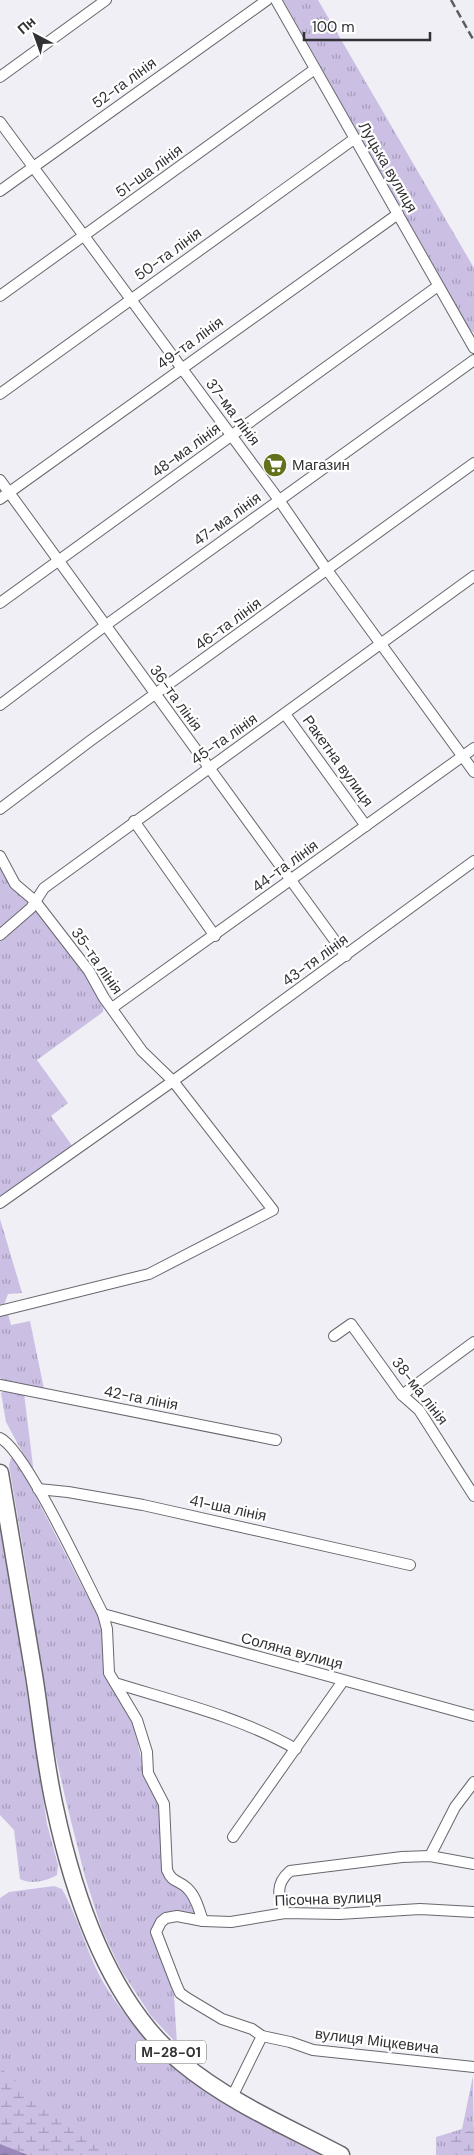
<svg xmlns="http://www.w3.org/2000/svg" width="474" height="2155" viewBox="0 0 474 2155" font-family="'DM Sans',sans-serif">
<style>
.grass{fill:url(#grass-tufts)}
.wetland{fill:url(#wetland-marsh)}
.water{fill:url(#water-waves)}
.lines{fill:none;stroke-linecap:round;stroke-linejoin:round}
.minor-casing{stroke:#69676d;stroke-width:12}
.trunk-casing{stroke:#69676d;stroke-width:19}
.minor{stroke:#fff;stroke-width:10}
.trunk{stroke:#fff;stroke-width:16}
.rail{stroke:#5e5d60;stroke-width:2.5;stroke-dasharray:8 4;stroke-linecap:butt}
.labels{text-anchor:middle;stroke-width:4.5;stroke-linejoin:round;paint-order:stroke}
.shield{fill:#fff;stroke:#706f71;stroke-width:1}
.shield-label{font-size:14px;font-weight:bold;fill:#323134}
.street-label{font-size:15px;fill:#323134;stroke:#fff}
.poi-label{font-size:15px;fill:#323134;stroke:#fff;text-anchor:start}
</style>
<defs>
<pattern id="grass-tufts" width="24" height="20" patternUnits="userSpaceOnUse" patternTransform="scale(1.25)"><rect width="24" height="20" fill="#cbbfe4"/><path d="M3 7l-1-3M5 7V3M7 7l1-3M15 17l-1-3M17 17v-4M19 17l1-3" fill="none" stroke="#a59cba"/></pattern>
<pattern id="wetland-marsh" width="20" height="14" patternUnits="userSpaceOnUse" patternTransform="scale(1.25)"><rect width="20" height="14" fill="#cbbfe4"/><path d="M1 5h8M5 5V1M11 12h8M15 12V8" fill="none" stroke="#a59cba"/></pattern>
<pattern id="water-waves" width="16" height="10" patternUnits="userSpaceOnUse" patternTransform="scale(1.25)"><rect width="16" height="10" fill="#9a88bb"/><path d="M0 5q4-4 8 0t8 0" fill="none" stroke="#7e7099"/></pattern>
</defs>
<rect width="100%" height="100%" fill="#f1eff6"/>
<g class="grass">
<path d="M 283,0 L 318,0 L 474,268 L 474,333 L 469,329 Z"/>
<path d="M 0,856 L 104,998 L 103,1012 L 37,1060 L 68,1103 L 51,1116 L 73,1147 L 0,1197 Z"/>
<path d="M 0,1219 L 22,1293 L 8,1294 L 4,1305 L 0,1306 Z"/>
<path d="M 8,1314 L 11,1325 L 30,1321 L 44,1389 L 7,1383 L 0,1378 L 0,1317 Z"/>
<path d="M 7,1390 L 24,1393 L 34,1474 L 6,1422 L 1,1393 Z"/>
<path d="M 11,1458 L 17,1460 L 100,1621 L 107,1679 L 133,1724 L 145,1774 L 161,1806 L 163,1874 L 171,1883 L 190,1894 L 198,1917 L 176,1912 L 153,1933 L 174,1995 L 177,2044 L 151,2016 L 121,1970 L 102,1930 L 85,1877 L 65,1797 L 50,1730 L 35,1639 L 32,1603 L 9,1465 Z"/>
<path d="M 0,1514 L 47,1824 L 58,1865 L 57,1875 C 46,1881 31,1885 20,1879 L 14,1830 L 0,1815 Z"/>
<path d="M 54,1886 L 62,1889 C 80,1921 88,1959 108,1990 C 160,2072 237,2114 322,2155 L 28,2155 L 0,2144 L 0,1898 L 9,1892 Z"/>
<path d="M 473,2076 L 474,2155 L 436,2155 L 436,2137 L 462,2129 Z"/>
</g>
<g class="wetland">
<path d="M 0,2068 L 109,2155 L 28,2155 L 0,2144 Z"/>
<path d="M 474,2126 L 474,2155 L 450,2155 L 447,2140 L 471,2130 Z"/>
</g>
<path class="water" d="M 0,2144 L 28,2155 L 0,2155 Z"/>
<g class="lines">
<g class="minor-casing">
<g id="minor">
<path d="M 276,0 L 474,348"/>
<path d="M 0,77 L 106,0"/>
<path d="M 0,122 L 279,500 L 327,570 L 474,772"/>
<path d="M 0,191 L 267,0"/>
<path d="M 0,296 L 315,69"/>
<path d="M 0,394 L 354,139"/>
<path d="M 0,480 L 346,956"/>
<path d="M 0,499 L 398,214"/>
<path d="M 0,603 L 438,286"/>
<path d="M 0,705 L 106,625 L 474,360"/>
<path d="M 285,714 L 366,826"/>
<path d="M 0,809 L 90,741 L 474,463"/>
<path d="M 134,821 L 215,936"/>
<path d="M 0,856 L 15,884 L 35,901 L 89,971 L 104,998 L 142,1051 L 173,1081 L 273,1210 L 149,1274 L 0,1311"/>
<path d="M 0,935 L 31,908 L 44,888 L 474,576"/>
<path d="M 112,1008 L 474,748"/>
<path d="M 0,1203 L 173,1081 L 474,861"/>
<path d="M 334,1336 L 351,1324 L 402,1395 L 419,1410 L 474,1496"/>
<path d="M 0,1385 L 276,1440"/>
<path d="M 402,1395 L 474,1342"/>
<path d="M 0,1438 C 25,1449 87,1583 103,1614 L 107,1629 L 109,1673 L 137,1720 L 147,1752 L 148,1773 L 164,1804 L 167,1870 C 172,1883 179,1880 187,1888 C 196,1896 199,1910 203,1921"/>
<path d="M 38,1489 L 68,1492 L 143,1505 L 410,1565"/>
<path d="M 103,1614 L 474,1716"/>
<path d="M 115,1683 C 176,1702 240,1717 296,1749"/>
<path d="M 233,1837 L 343,1681"/>
<path d="M 430,1856 L 455,1807 L 474,1782"/>
<path d="M 474,1912 L 420,1909 L 339,1914 L 285,1913 L 231,1922 L 203,1921 L 177,1916 L 166,1918 L 161,1922 L 156,1932 L 176,1984 L 180,1993 L 187,1998 L 222,2019 L 252,2029 L 262,2036 L 290,2042 L 313,2050 L 474,2067"/>
<path d="M 285,1913 C 278,1896 275,1884 290,1871 L 402,1857 L 430,1856 L 474,1864"/>
<path d="M 232,2097 L 262,2036"/>
</g>
</g>
<g class="trunk-casing">
<path id="trunk" d="M 0,1473 C 11,1540 23,1607 34,1675 C 41,1719 45,1764 55,1808 C 74,1897 109,2003 182,2063 C 229,2102 288,2127 341,2155"/>
</g>
<use href="#minor" class="minor"/>
<use href="#trunk" class="trunk"/>
<path class="rail" d="M 451,0 L 474,41"/>
</g>
<defs>
<g id="supermarket-disc" transform="scale(1.25)"><circle r="9.5" fill="#64711c" stroke="#fff"/><path d="M-6-5.5h2.5l.6 2H6L4.5 2H-2.5L-4.4-4H-6ZM-1.5 3.2a1.3 1.3 0 1 0 .1 0ZM3 3.2a1.3 1.3 0 1 0 .1 0Z" fill="#fff"/></g>
</defs>
<g fill-rule="evenodd">
<use href="#supermarket-disc" x="275" y="465"/>
</g>
<g class="labels">
<rect class="shield" x="136" y="2040.5" width="70" height="23" rx="4"/>
<g class="shield-label">
<text x="171" y="2057">М-28-01</text>
</g>
<g class="street-label">
<text transform="translate(124 83) rotate(-36)" y="5">52-га лінія</text>
<text transform="translate(388 167) rotate(60)" y="5">Луцька вулиця</text>
<text transform="translate(149 171) rotate(-36)" y="5">51-ша лінія</text>
<text transform="translate(168 254) rotate(-36)" y="5">50-та лінія</text>
<text transform="translate(190 343) rotate(-36)" y="5">49-та лінія</text>
<text transform="translate(233 412) rotate(53)" y="5">37-ма лінія</text>
<text transform="translate(186 450) rotate(-36)" y="5">48-ма лінія</text>
<text transform="translate(227 519) rotate(-36)" y="5">47-ма лінія</text>
<text transform="translate(228 624) rotate(-36)" y="5">46-та лінія</text>
<text transform="translate(176 698) rotate(54)" y="5">36-та лінія</text>
<text transform="translate(224 739) rotate(-35)" y="5">45-та лінія</text>
<text transform="translate(338 761) rotate(54)" y="5">Ракетна вулиця</text>
<text transform="translate(285 866) rotate(-36)" y="5">44-та лінія</text>
<text transform="translate(315 960) rotate(-36)" y="5">43-тя лінія</text>
<text transform="translate(97 961) rotate(55)" y="5">35-та лінія</text>
<text transform="translate(420 1391) rotate(52)" y="5">38-ма лінія</text>
<text transform="translate(141 1398) rotate(11)" y="5">42-га лінія</text>
<text transform="translate(228 1508) rotate(12)" y="5">41-ша лінія</text>
<text transform="translate(292 1651) rotate(15)" y="5">Соляна вулиця</text>
<text transform="translate(328 1899) rotate(-2)" y="5">Пісочна вулиця</text>
<text transform="translate(377 2041) rotate(7)" y="5">вулиця Міцкевича</text>
</g>
<g class="poi-label">
<text x="292" y="470">Магазин</text>
</g>
</g>
<g transform="translate(35 35) rotate(319)" stroke="#ffffff" stroke-width="4" paint-order="stroke">
<path d="M0-4L9 19L0 12L-9 19Z" fill="#323134"/>
<text y="-8" font-size="14" font-weight="bold" text-anchor="middle" fill="#323134">Пн</text>
</g>
<path d="M304 32v8h126v-8" fill="none" stroke="#323134" stroke-width="2.5"/>
<text x="312" y="32" font-size="15" fill="#323134" stroke="#ffffff" stroke-width="4" paint-order="stroke">100 m</text>
</svg>
